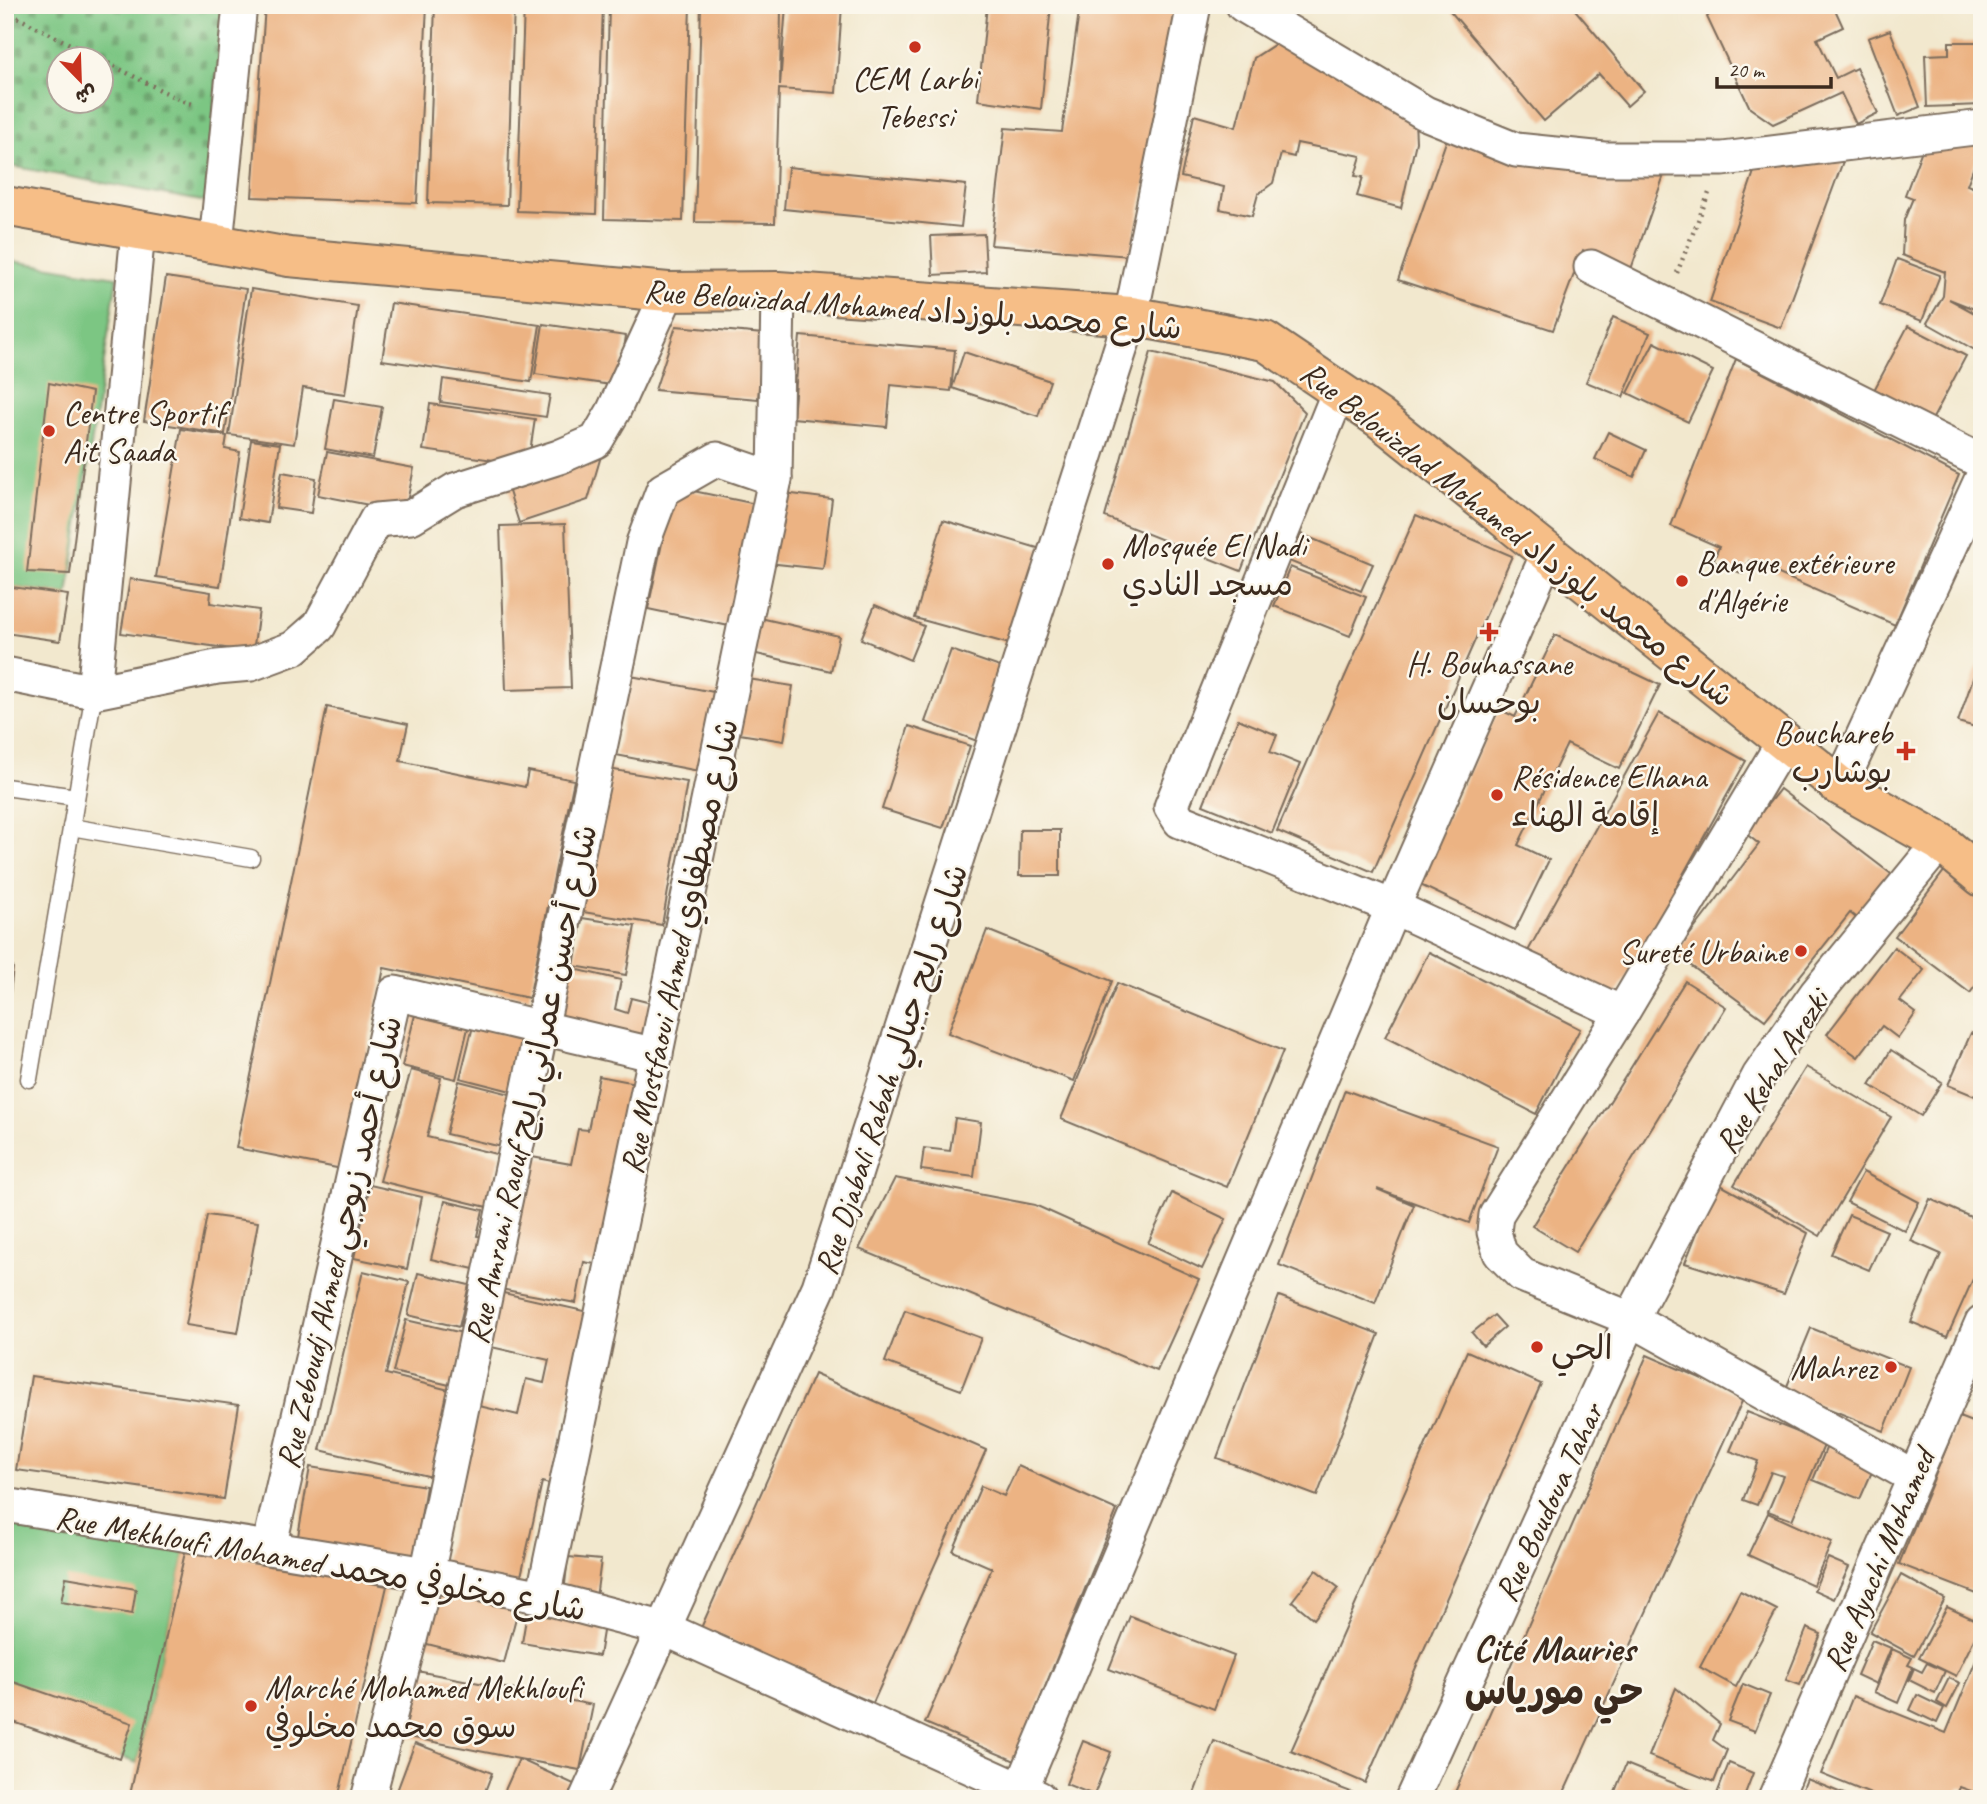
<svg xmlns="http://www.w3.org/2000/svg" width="1987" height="1804" viewBox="0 0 1987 1804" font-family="Caveat,'Playpen Sans Arabic',sans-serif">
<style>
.cemetery{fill:url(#cemetery-stones);stroke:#5c7850;stroke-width:2;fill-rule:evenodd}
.garden{fill:#7cc683;stroke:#5c7850;stroke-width:2}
.building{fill:#ecb383}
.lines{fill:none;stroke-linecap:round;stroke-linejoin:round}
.lane-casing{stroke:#7b6c5c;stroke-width:19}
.street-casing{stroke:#7b6c5c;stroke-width:37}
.primary-casing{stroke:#7b6c5c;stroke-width:42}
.path{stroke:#7b6c5c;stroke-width:4.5;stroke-dasharray:2 5;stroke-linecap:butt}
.lane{stroke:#fff;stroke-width:16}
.street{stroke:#fff;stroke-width:33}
.primary{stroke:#f6be87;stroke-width:38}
.poi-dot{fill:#c8321e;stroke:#fbf7ec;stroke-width:2.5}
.labels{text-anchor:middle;stroke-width:5;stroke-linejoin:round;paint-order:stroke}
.poi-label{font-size:33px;fill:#3b2a1e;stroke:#fbf7ec;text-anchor:start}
.street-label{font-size:33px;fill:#3b2a1e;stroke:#fbf7ec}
.quarter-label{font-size:37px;font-weight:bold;fill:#3b2a1e;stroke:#fbf7ec}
</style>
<defs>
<pattern id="cemetery-stones" width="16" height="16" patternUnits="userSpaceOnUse" patternTransform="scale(1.75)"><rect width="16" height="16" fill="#7cc683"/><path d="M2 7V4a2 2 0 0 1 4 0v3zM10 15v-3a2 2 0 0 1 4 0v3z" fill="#67a16b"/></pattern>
</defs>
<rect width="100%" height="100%" fill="#fbf7ec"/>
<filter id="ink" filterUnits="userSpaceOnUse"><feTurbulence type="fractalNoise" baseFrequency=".0143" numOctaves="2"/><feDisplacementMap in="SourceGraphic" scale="14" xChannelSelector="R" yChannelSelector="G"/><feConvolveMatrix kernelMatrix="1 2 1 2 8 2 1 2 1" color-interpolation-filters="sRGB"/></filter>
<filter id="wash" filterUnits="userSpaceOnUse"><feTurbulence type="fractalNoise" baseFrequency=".00686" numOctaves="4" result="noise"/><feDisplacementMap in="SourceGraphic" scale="28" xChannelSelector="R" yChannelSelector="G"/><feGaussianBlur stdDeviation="1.57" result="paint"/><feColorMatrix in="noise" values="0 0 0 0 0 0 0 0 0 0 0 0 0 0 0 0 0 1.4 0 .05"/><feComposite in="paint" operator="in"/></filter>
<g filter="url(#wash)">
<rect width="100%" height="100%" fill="#f2e8ce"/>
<path class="cemetery" d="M 5,5 L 223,5 L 207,202 L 5,165 ZM 60,60 L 102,60 L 102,102 L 60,102 Z"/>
<g class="garden">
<path d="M 5,260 L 117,277 L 68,595 L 5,586 Z"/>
<path d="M 5,1521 L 186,1548 L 137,1763 L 5,1714 Z"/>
</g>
<g id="blocks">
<g class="building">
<path d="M 265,5 L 427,5 L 417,203 L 252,197 Z"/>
<path d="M 435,5 L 514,5 L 507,205 L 428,203 Z"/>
<path d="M 524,5 L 603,5 L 596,214 L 517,211 Z"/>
<path d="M 609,5 L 690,5 L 683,221 L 604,219 Z"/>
<path d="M 701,5 L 781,5 L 780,86 L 786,5 L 842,5 L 836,93 L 779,89 L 775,223 L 695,222 Z"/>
<path d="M 987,5 L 1051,5 L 1041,109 L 978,100 Z"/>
<path d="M 1080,5 L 1183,5 L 1130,256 L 991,245 L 1005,128 L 1062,132 Z"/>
<path d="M 1445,5 L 1571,5 L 1644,91 L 1627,106 L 1599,74 L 1544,121 Z"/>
<path d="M 1717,5 L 1833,5 L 1843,27 L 1817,39 L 1836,78 L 1856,68 L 1878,113 L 1856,124 L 1841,93 L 1773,124 L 1750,108 L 1707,17 Z"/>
<path d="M 1890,30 L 1920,107 L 1898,116 L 1868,38 Z"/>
<path d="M 1283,39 L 1415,120 L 1416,142 L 1401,208 L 1357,196 L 1363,177 L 1355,176 L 1361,156 L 1297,143 L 1294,157 L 1281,154 L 1273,183 L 1258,194 L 1252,216 L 1220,209 L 1224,187 L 1181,177 L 1194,115 L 1236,127 L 1254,58 Z"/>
<path d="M 1949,42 L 1982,42 L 1982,105 L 1927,107 L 1925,55 L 1949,54 Z"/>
<path d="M 1450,130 L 1664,175 L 1630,272 L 1583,250 L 1553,330 L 1398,280 Z"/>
<path d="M 1925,142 L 1979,145 L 1978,156 L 1967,185 L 1982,191 L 1982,312 L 1949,299 L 1982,317 L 1982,354 L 1927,323 L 1943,296 L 1945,272 L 1902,255 L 1904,220 L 1913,198 L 1905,195 Z"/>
<path d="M 1845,156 L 1781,328 L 1710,302 L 1758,160 Z"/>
<path d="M 788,167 L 966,185 L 961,227 L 784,209 Z"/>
<path d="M 984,234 L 986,272 L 933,275 L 931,236 Z"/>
<path d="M 1897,259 L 1940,275 L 1922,321 L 1880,305 Z"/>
<path d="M 166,277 L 246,289 L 225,434 L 144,421 Z"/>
<path d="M 251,289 L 358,306 L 345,394 L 303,388 L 294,444 L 229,435 Z"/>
<path d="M 391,303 L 540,325 L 531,382 L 382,360 Z"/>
<path d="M 1613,317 L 1650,333 L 1623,397 L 1586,382 Z"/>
<path d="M 543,324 L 626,336 L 618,386 L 535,374 Z"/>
<path d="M 676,326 L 763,334 L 758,399 L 655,390 Z"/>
<path d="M 1908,326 L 1966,356 L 1931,422 L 1873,392 Z"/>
<path d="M 800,336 L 955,350 L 951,391 L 891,385 L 887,427 L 793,418 Z"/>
<path d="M 1654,342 L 1713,371 L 1688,422 L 1628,393 Z"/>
<path d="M 964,352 L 1050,381 L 1038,416 L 952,388 Z"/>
<path d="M 1151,352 L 1275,382 L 1305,412 L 1241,571 L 1105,517 Z"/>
<path d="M 1736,359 L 1959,475 L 1895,625 L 1749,561 L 1743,574 L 1713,561 L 1719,547 L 1671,526 Z"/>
<path d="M 443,379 L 550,395 L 546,417 L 440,402 Z"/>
<path d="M 49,383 L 92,392 L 70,574 L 27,572 Z"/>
<path d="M 334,399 L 382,407 L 373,458 L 325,449 Z"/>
<path d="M 430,404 L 535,419 L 528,465 L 423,450 Z"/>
<path d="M 181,429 L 227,436 L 225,449 L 240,452 L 220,586 L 156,577 Z"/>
<path d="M 1608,432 L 1646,450 L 1634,477 L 1595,459 Z"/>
<path d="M 251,440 L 280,444 L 268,523 L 239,518 Z"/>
<path d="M 604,446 L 588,500 L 519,523 L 505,479 Z"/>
<path d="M 327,452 L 414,468 L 405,512 L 318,495 Z"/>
<path d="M 282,472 L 316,478 L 311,513 L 276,508 Z"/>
<path d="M 674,487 L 756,504 L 729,626 L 648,609 Z"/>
<path d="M 776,492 L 832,499 L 823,569 L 768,563 Z"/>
<path d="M 1416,515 L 1512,556 L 1373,872 L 1277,831 Z"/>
<path d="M 943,520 L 1041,549 L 1013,645 L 915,618 Z"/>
<path d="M 565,524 L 571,688 L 506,690 L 500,526 Z"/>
<path d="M 1301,534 L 1373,564 L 1361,591 L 1289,561 Z"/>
<path d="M 1290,567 L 1366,597 L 1350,636 L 1274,606 Z"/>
<path d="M 130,579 L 211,592 L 210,603 L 259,610 L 253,652 L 121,633 Z"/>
<path d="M 5,586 L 68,595 L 60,641 L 5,633 Z"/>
<path d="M 875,605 L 924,626 L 910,660 L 861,639 Z"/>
<path d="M 756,617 L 839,636 L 831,671 L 748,652 Z"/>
<path d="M 1555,635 L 1660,685 L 1619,769 L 1567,744 L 1518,845 L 1549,860 L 1515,930 L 1416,883 L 1499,709 L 1515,717 Z"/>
<path d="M 951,650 L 1003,668 L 977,741 L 925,722 Z"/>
<path d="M 1980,658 L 1982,659 L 1982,729 L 1958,722 Z"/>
<path d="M 631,676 L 719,693 L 704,772 L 616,755 Z"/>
<path d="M 748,679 L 793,686 L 784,741 L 739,734 Z"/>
<path d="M 327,707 L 408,724 L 400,761 L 525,787 L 528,771 L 574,780 L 529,998 L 384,968 L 342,1169 L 236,1148 Z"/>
<path d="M 1659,713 L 1746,761 L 1614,999 L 1528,951 Z"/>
<path d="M 1238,719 L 1277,735 L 1270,752 L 1300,764 L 1272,833 L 1203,805 Z"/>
<path d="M 909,726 L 970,746 L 943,828 L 882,809 Z"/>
<path d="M 602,768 L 687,782 L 662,925 L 577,911 Z"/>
<path d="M 1780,789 L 1895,877 L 1860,921 L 1850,913 L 1765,1020 L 1675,954 L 1759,844 L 1745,833 Z"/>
<path d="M 1020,830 L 1060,830 L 1060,876 L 1019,876 Z"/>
<path d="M 1948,866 L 1982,891 L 1982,977 L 1970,993 L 1895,936 Z"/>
<path d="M 582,918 L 635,926 L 626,975 L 574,966 Z"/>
<path d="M 987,930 L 1112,981 L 1074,1081 L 948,1033 Z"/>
<path d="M 1894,947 L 1924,970 L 1900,1001 L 1916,1013 L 1898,1038 L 1882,1026 L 1858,1057 L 1827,1034 Z"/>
<path d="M 1429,952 L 1580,1029 L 1536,1114 L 1385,1037 Z"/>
<path d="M 5,966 L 13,967 L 7,1021 L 5,1021 Z"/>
<path d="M 566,967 L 621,980 L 615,1009 L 627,1013 L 631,998 L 651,1003 L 641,1046 L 552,1024 Z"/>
<path d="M 1685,981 L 1726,1007 L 1575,1252 L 1532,1226 Z"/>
<path d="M 1117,983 L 1283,1051 L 1227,1187 L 1061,1119 Z"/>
<path d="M 415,1015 L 468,1028 L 456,1079 L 402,1066 Z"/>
<path d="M 473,1026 L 528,1040 L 515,1092 L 460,1078 Z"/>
<path d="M 1971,1033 L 1982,1038 L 1982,1099 L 1948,1085 Z"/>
<path d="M 1891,1050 L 1942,1082 L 1921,1116 L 1870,1085 Z"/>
<path d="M 1806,1067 L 1891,1117 L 1820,1236 L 1734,1185 Z"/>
<path d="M 411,1070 L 441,1078 L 427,1137 L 500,1155 L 487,1207 L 380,1181 Z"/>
<path d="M 599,1076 L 641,1084 L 605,1266 L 584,1262 L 576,1303 L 500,1289 L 526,1156 L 571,1164 L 578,1129 L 588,1130 Z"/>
<path d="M 459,1081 L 514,1095 L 502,1147 L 446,1134 Z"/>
<path d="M 1345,1090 L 1498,1146 L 1469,1223 L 1377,1189 L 1414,1205 L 1375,1303 L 1279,1265 Z"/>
<path d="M 955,1118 L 981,1122 L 974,1177 L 921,1170 L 924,1148 L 950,1151 Z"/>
<path d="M 1863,1172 L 1919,1202 L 1905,1231 L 1847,1202 Z"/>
<path d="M 895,1178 L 1035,1205 L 1199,1279 L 1157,1371 L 859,1249 Z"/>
<path d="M 1717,1183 L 1808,1233 L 1784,1294 L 1685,1263 Z"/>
<path d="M 370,1185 L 422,1197 L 407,1269 L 354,1258 Z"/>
<path d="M 1172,1193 L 1226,1219 L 1202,1269 L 1148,1243 Z"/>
<path d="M 1930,1199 L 1982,1222 L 1982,1259 L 1947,1337 L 1911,1322 L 1941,1254 L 1911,1241 Z"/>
<path d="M 445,1201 L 483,1210 L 477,1236 L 486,1237 L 478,1270 L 431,1259 Z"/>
<path d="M 207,1215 L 258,1222 L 238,1333 L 186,1325 Z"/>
<path d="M 1849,1215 L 1887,1231 L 1869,1270 L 1831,1254 Z"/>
<path d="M 363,1271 L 409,1282 L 386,1374 L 453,1391 L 432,1477 L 320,1450 Z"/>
<path d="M 418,1273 L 469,1285 L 459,1327 L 408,1315 Z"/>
<path d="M 490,1290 L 597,1314 L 573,1378 L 549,1484 L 542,1482 L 519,1585 L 443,1569 L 479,1406 L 518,1415 L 526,1379 L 544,1383 L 549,1360 L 478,1344 Z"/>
<path d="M 1279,1296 L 1379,1334 L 1317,1496 L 1217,1458 Z"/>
<path d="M 905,1310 L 981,1338 L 961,1390 L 885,1362 Z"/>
<path d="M 1494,1315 L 1505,1327 L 1483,1346 L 1472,1333 Z"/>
<path d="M 406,1320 L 467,1334 L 454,1386 L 393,1372 Z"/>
<path d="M 1811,1328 L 1909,1367 L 1884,1431 L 1785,1391 Z"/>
<path d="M 1467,1351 L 1541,1384 L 1365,1783 L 1291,1751 Z"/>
<path d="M 1647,1355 L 1744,1397 L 1561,1799 L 1452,1799 Z"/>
<path d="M 814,1374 L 986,1450 L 873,1703 L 701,1628 Z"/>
<path d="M 31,1376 L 239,1405 L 224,1499 L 16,1470 Z"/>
<path d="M 1747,1412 L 1825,1443 L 1792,1520 L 1768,1511 L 1783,1476 L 1771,1472 L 1757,1505 L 1743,1500 L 1758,1461 L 1730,1451 Z"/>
<path d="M 1959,1417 L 1982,1426 L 1982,1596 L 1899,1564 Z"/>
<path d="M 1827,1446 L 1875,1465 L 1860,1499 L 1813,1480 Z"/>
<path d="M 1018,1466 L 1117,1510 L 1015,1761 L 925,1723 L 992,1568 L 953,1551 L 981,1486 L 1004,1496 Z"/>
<path d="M 310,1467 L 426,1486 L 414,1560 L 297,1542 Z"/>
<path d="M 1768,1513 L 1832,1542 L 1813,1585 L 1748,1555 Z"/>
<path d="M 186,1548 L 387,1586 L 338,1799 L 129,1799 Z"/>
<path d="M 568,1557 L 601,1560 L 595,1606 L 563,1602 Z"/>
<path d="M 1828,1558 L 1849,1567 L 1834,1599 L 1814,1590 Z"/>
<path d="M 1316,1570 L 1339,1588 L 1314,1619 L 1292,1601 Z"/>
<path d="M 1901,1575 L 1945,1599 L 1914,1656 L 1870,1632 Z"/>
<path d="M 66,1577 L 136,1589 L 132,1614 L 61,1602 Z"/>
<path d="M 432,1588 L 518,1610 L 504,1663 L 419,1642 Z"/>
<path d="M 1740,1591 L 1777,1610 L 1736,1687 L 1700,1667 Z"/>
<path d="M 528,1606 L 605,1619 L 599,1656 L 522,1643 Z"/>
<path d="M 1947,1607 L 1982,1623 L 1956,1676 L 1919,1658 Z"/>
<path d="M 1130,1616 L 1234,1656 L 1214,1709 L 1109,1669 Z"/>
<path d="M 1807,1628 L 1821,1634 L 1800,1685 L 1786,1680 Z"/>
<path d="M 1872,1640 L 1891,1648 L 1876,1684 L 1857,1675 Z"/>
<path d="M 1982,1646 L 1982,1795 L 1960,1787 L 1955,1799 L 1883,1799 L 1821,1774 L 1853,1696 L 1946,1733 Z"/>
<path d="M 1892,1649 L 1912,1658 L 1908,1665 L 1913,1667 L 1898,1703 L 1874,1692 Z"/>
<path d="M 1927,1663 L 1945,1671 L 1935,1693 L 1909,1680 L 1914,1668 L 1922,1672 Z"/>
<path d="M 417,1671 L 593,1705 L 580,1770 L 519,1759 L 576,1785 L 570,1799 L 501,1799 L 519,1759 L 404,1736 Z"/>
<path d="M 1949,1678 L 1960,1683 L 1947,1708 L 1937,1702 Z"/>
<path d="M 5,1679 L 132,1723 L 120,1759 L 5,1719 Z"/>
<path d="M 1743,1684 L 1770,1695 L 1755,1731 L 1728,1721 Z"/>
<path d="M 1676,1688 L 1720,1724 L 1713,1740 L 1727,1750 L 1714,1782 L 1649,1756 Z"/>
<path d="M 1917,1695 L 1944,1708 L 1937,1723 L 1910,1710 Z"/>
<path d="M 1083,1741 L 1111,1752 L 1094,1795 L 1066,1784 Z"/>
<path d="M 1214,1741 L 1354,1793 L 1352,1799 L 1192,1799 Z"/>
<path d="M 415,1743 L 492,1773 L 482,1799 L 394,1799 Z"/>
<path d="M 1729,1763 L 1753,1773 L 1743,1799 L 1728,1799 L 1717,1794 Z"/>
<path d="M 1626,1764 L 1713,1799 L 1612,1799 Z"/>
<path d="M 1807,1779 L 1856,1799 L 1799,1799 Z"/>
</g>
</g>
</g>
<g filter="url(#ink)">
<use href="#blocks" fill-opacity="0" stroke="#7b6c5c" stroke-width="2"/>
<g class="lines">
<g class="lane-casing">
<g id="lane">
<path d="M 5,787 L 76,797"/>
<path d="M 71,827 L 251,858"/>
<path d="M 29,1079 L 94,692"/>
</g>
</g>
<g class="street-casing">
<g id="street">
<path d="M 1243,5 L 1425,113 L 1516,150 L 1604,159 L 1723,159 L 1982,127"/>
<path d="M 216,243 L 240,5"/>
<path d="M 1591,267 L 1982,462"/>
<path d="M 1339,391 L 1171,807 L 1180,821 L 1393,907 L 1622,1013"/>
<path d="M 5,674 L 94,692 L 217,667 L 251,664 L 294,648 L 319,626 L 376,520 L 411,517 L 455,490 L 559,457 L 596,441 L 613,412 L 668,292"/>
<path d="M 94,692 L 138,232"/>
<path d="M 1785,739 L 1622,1013 L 1496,1215 L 1494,1232 L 1500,1253 L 1522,1275 L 1631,1319 L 1914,1477"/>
<path d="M 1840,786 L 1982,478"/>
<path d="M 5,1505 L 427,1574 L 543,1597 L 665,1629 L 1039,1798"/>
<path d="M 269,1548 L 395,993 L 656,1055"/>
<path d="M 543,1597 L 775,479 L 778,291"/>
<path d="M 368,1799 L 427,1574 L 643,543 L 663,490 L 717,459 L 775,479"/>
<path d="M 586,1799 L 819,1287 L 1131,316 L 1194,5"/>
<path d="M 1017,1799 L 1393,907 L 1549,551"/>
<path d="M 1412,1799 L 1631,1319 L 1759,1076 L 1816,994 L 1940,842"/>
<path d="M 1775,1799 L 1982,1322"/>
</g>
</g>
<g class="primary-casing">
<path id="primary" d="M 5,206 L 289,257 L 668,292 L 778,291 L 1131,316 L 1265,341 L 1379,418 L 1840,786 L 1940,842 L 1982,877"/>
</g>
<g class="path">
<path d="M 5,11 L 101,60"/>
<path d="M 102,60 L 178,99 L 195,105"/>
<path d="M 1677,273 L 1709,193"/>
</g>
<use href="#lane" class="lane"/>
<use href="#street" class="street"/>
<use href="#primary" class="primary"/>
</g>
</g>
<g class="poi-dot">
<circle cx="915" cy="47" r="7"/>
<circle cx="49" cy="431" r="7"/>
<circle cx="1108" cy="564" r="7"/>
<circle cx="1682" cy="581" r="7"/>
<path d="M1485.5 621.5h7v7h7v7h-7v7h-7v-7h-7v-7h7z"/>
<path d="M1902.5 740.5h7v7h7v7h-7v7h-7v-7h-7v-7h7z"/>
<circle cx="1497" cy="795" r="7"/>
<circle cx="1801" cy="951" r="7"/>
<circle cx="1537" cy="1347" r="7"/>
<circle cx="1891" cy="1367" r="7"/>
<circle cx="251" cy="1706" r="7"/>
</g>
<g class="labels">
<g class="poi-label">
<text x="915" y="90" text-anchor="middle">CEM Larbi<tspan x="915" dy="38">Tebessi</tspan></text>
<text x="63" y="424">Centre Sportif<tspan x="63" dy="38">Ait Saada</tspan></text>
<text x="1122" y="557">Mosquée El Nadi<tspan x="1122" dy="38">مسجد النادي</tspan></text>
<text x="1696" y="574">Banque extérieure<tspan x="1696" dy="38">d'Algérie</tspan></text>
<text x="1489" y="675" text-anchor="middle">H. Bouhassane<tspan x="1489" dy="38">بوحسان</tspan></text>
<text x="1892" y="744" text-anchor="end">Bouchareb<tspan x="1892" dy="38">بوشارب</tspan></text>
<text x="1511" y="788">Résidence Elhana<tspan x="1511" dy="38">إقامة الهناء</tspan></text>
<text x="1787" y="963" text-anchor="end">Sureté Urbaine</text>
<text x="1551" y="1359">الحي</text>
<text x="1877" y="1379" text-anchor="end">Mahrez</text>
<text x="265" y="1699">Marché Mohamed Mekhloufi<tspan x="265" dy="38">سوق محمد مخلوفي</tspan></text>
</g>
<g class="street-label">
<text transform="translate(913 308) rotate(4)" y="12">Rue Belouizdad Mohamed شارع محمد بلوزداد</text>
<text transform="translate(1518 533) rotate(38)" y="12">Rue Belouizdad Mohamed شارع محمد بلوزداد</text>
<text transform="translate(678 946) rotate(-78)" y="12">Rue Mostfaoui Ahmed شارع مصطفاوي</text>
<text transform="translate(890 1069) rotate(-72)" y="12">Rue Djabali Rabah شارع رابح جبالي</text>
<text transform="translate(1771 1071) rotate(-58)" y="12">Rue Kehal Arezki</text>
<text transform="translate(530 1084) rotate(-78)" y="12">Rue Amrani Raouf شارع أحسن عمراني رابح</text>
<text transform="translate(338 1242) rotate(-77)" y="12">Rue Zeboudj Ahmed شارع أحمد زبوجي</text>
<text transform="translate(1548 1502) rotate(-65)" y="12">Rue Boudoua Tahar</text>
<text transform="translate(1878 1560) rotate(-67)" y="12">Rue Ayachi Mohamed</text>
<text transform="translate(321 1562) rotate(10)" y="12">Rue Mekhloufi Mohamed شارع مخلوفي محمد</text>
</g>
<g class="quarter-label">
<text x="1554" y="1661">Cité Mauries<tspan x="1554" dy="43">حي مورياس</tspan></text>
</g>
</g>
<rect width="1987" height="1804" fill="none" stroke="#fbf7ec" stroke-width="28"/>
<g transform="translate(80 80) rotate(157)"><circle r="33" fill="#fbf7ec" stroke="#aea59a" stroke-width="2"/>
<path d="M0-5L12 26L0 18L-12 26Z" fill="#c8321e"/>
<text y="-10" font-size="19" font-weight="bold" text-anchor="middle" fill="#3b2a1e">ش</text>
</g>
<path d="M1717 77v10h114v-10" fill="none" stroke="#3b2a1e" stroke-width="3.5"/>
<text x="1728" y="77" font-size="21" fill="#3b2a1e" stroke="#fbf7ec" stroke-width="5" paint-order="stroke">20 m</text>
</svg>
